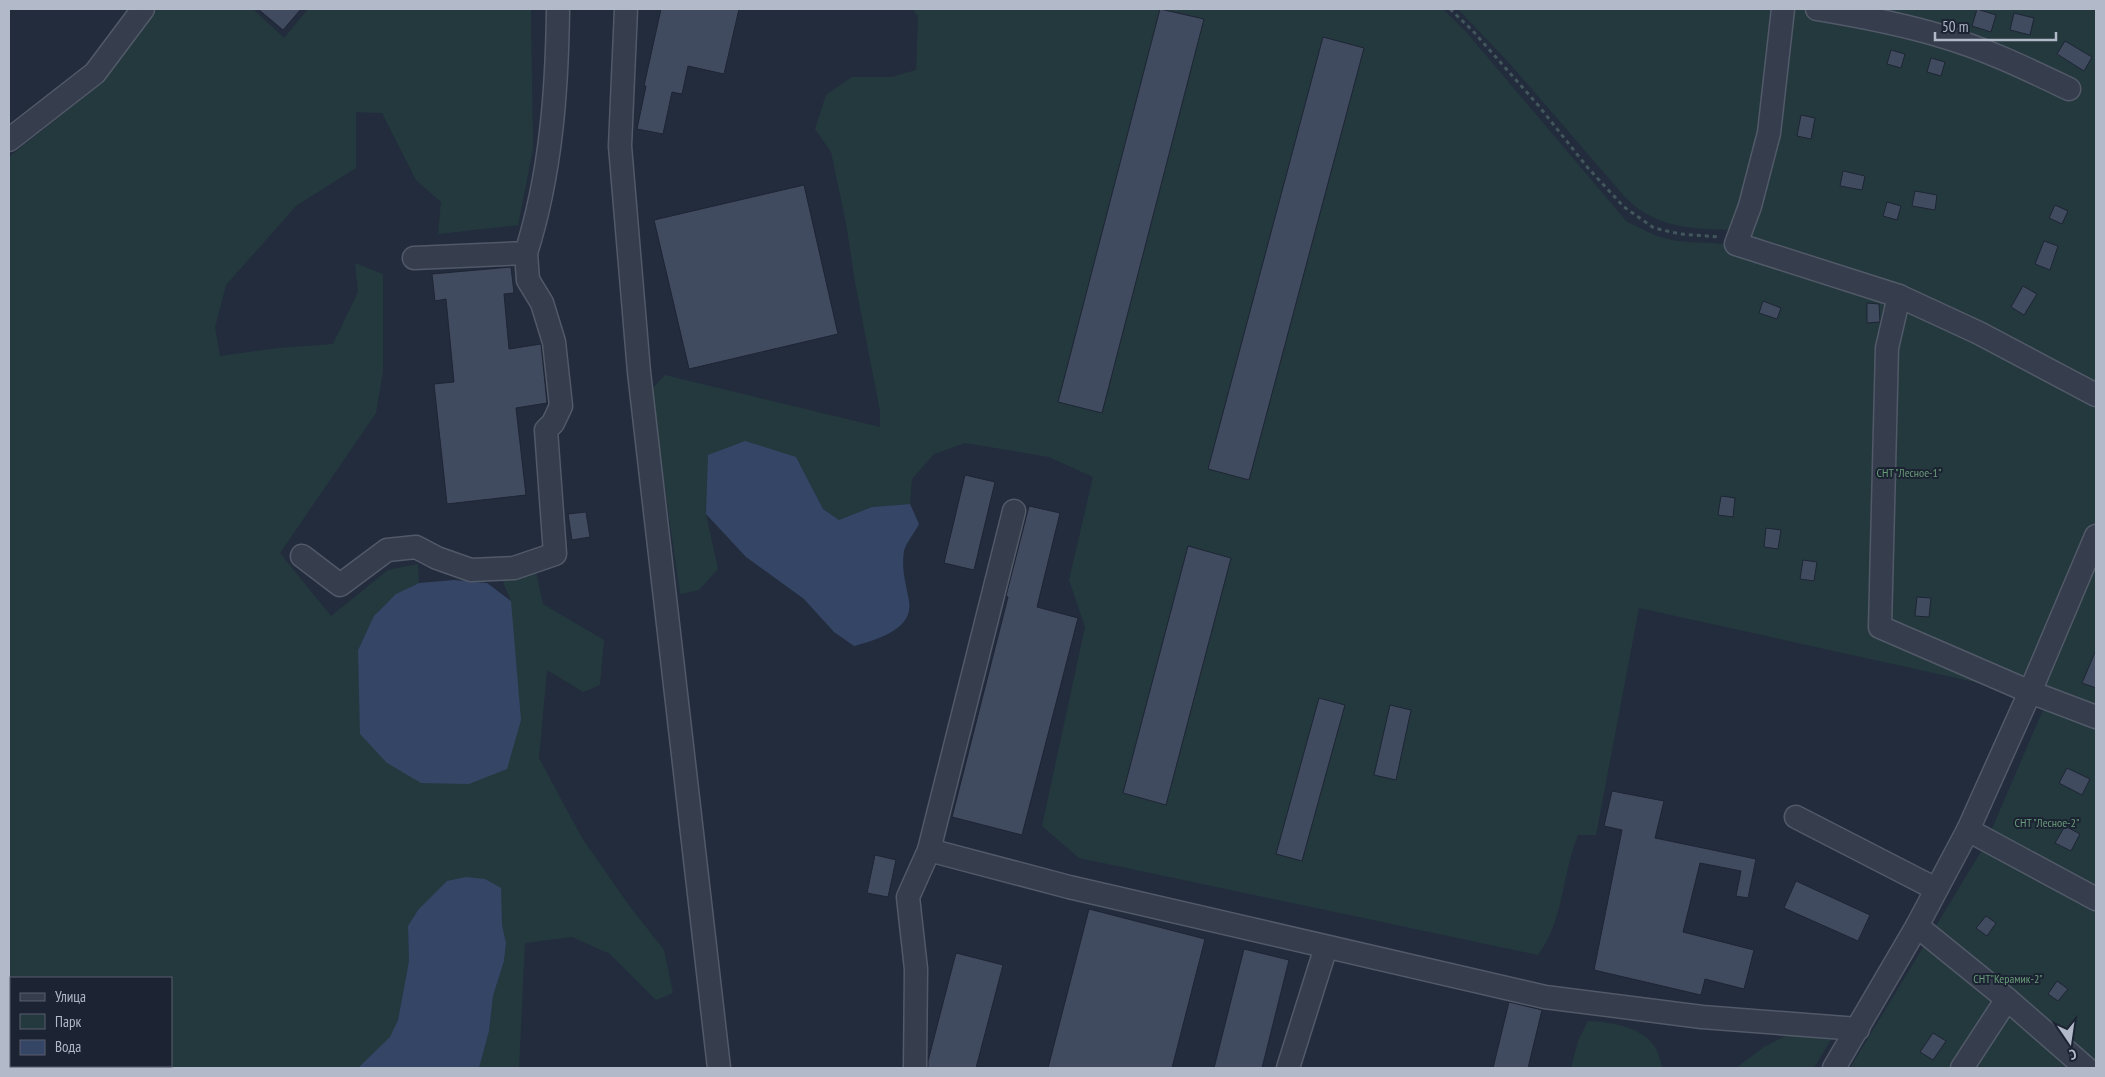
<svg xmlns="http://www.w3.org/2000/svg" width="2105" height="1077" viewBox="0 0 2105 1077" font-family="'PT Sans Narrow',sans-serif">
<style>
.green{fill:#24393e;fill-rule:evenodd}
.water{fill:#354565}
.building{fill:#414b60;stroke:#1e2534}
.lines{fill:none;stroke-linecap:round;stroke-linejoin:round}
.minor-casing{stroke:#525968;stroke-width:25}
.path{stroke:#42565c;stroke-width:3;stroke-dasharray:4 4;stroke-linecap:butt}
.minor{stroke:#363e4d;stroke-width:22}
.labels{text-anchor:middle;stroke-width:4;stroke-linejoin:round;paint-order:stroke}
.park-label{font-size:12px;fill:#689b78;stroke:#1c2332}
</style>
<rect width="100%" height="100%" fill="#222c3d"/>
<g class="green">
<path d="M 157,9 L 253,9 L 284,38 L 308,9 L 531,9 L 533,149 L 518,225 L 438,234 L 441,202 L 416,180 L 382,113 L 356,112 L 356,168 L 296,206 L 226,285 L 215,327 L 220,356 L 278,348 L 333,344 L 358,292 L 355,263 L 383,274 L 383,372 L 376,413 L 280,553 L 331,616 L 388,570 L 418,564 L 419,583 C 381,601 375,614 358,650 L 511,601 L 501,577 L 536,572 L 543,604 L 604,640 L 600,685 L 583,692 L 547,670 L 539,758 L 582,838 L 628,904 L 664,950 L 673,993 L 656,1000 L 610,954 L 572,937 L 525,943 L 519,1068 L 479,1068 L 489,1031 L 493,996 L 504,961 L 506,943 L 502,925 L 418,910 L 408,926 L 409,961 L 398,1020 L 391,1037 L 358,1068 L 9,1068 L 9,157 L 104,81 ZM 11,978 L 171,978 L 171,1066 L 11,1066 Z"/>
<path d="M 913,9 L 1443,9 L 1467,33 L 1627,222 C 1639,227 1652,235 1664,238 C 1685,245 1709,240 1731,246 L 1739,230 C 1707,229 1673,230 1645,213 C 1637,209 1631,202 1624,196 L 1511,65 L 1458,9 L 2096,9 L 2096,1068 L 1850,1068 L 1985,845 L 2046,703 L 2014,698 L 1988,685 L 1639,608 L 1596,835 L 1578,835 C 1562,874 1564,920 1538,955 L 1079,858 L 1042,826 L 1085,627 L 1069,580 L 1093,477 L 1049,457 L 965,443 L 934,454 L 912,479 L 910,504 L 872,507 L 839,520 L 823,509 L 796,457 L 706,514 L 718,569 L 699,590 L 680,594 L 651,390 L 665,375 L 880,427 L 880,411 L 855,282 L 846,223 L 831,152 L 815,129 L 826,95 L 852,77 L 891,77 L 916,70 L 918,17 Z"/>
<path d="M 1588,1021 C 1612,1022 1644,1027 1656,1049 C 1659,1055 1660,1062 1663,1068 L 1571,1068 L 1578,1041 Z"/>
<path d="M 1791,1033 L 1833,1036 L 1814,1068 L 1736,1068 L 1764,1047 Z"/>
</g>
<g class="water">
<path d="M 745,441 L 796,457 L 823,509 L 839,520 L 872,507 L 910,504 L 919,524 C 915,532 906,543 904,551 C 901,569 906,584 909,601 C 914,630 875,640 854,646 L 834,632 L 804,599 L 746,557 L 706,514 L 708,455 Z"/>
<path d="M 454,580 L 487,583 L 511,601 L 521,720 L 507,769 L 469,784 L 421,783 L 387,763 L 360,734 L 358,650 L 374,616 L 396,594 L 419,583 Z"/>
<path d="M 466,877 L 485,879 L 501,888 L 502,925 L 506,943 L 504,961 L 493,996 L 489,1031 L 479,1068 L 358,1068 L 390,1037 L 398,1020 L 409,961 L 408,926 L 418,910 L 447,881 Z"/>
</g>
<g class="building">
<path d="M 258,9 L 301,9 L 283,30 Z"/>
<path d="M 661,9 L 739,9 L 724,74 L 688,66 L 682,94 L 672,92 L 663,134 L 637,129 L 646,86 L 644,86 Z"/>
<path d="M 1160,9 L 1204,19 L 1102,413 L 1058,402 Z"/>
<path d="M 1977,9 L 1996,15 L 1991,32 L 1972,26 Z"/>
<path d="M 2014,13 L 2034,18 L 2030,35 L 2010,30 Z"/>
<path d="M 1323,37 L 1364,48 L 1249,480 L 1208,469 Z"/>
<path d="M 2065,41 L 2092,57 L 2084,71 L 2057,54 Z"/>
<path d="M 1891,50 L 1905,54 L 1901,68 L 1887,64 Z"/>
<path d="M 1931,58 L 1945,62 L 1941,76 L 1927,72 Z"/>
<path d="M 1801,115 L 1815,118 L 1811,139 L 1797,136 Z"/>
<path d="M 1843,171 L 1865,176 L 1862,190 L 1840,186 Z"/>
<path d="M 804,185 L 838,334 L 689,369 L 654,220 Z"/>
<path d="M 1915,191 L 1937,195 L 1935,210 L 1912,206 Z"/>
<path d="M 1887,202 L 1901,206 L 1897,220 L 1883,216 Z"/>
<path d="M 2055,205 L 2068,211 L 2062,224 L 2049,218 Z"/>
<path d="M 2044,241 L 2058,246 L 2050,270 L 2035,264 Z"/>
<path d="M 511,267 L 514,293 L 504,294 L 509,349 L 541,344 L 547,403 L 516,408 L 526,495 L 447,504 L 434,384 L 454,382 L 446,299 L 435,301 L 432,274 Z"/>
<path d="M 2023,286 L 2037,294 L 2024,315 L 2011,307 Z"/>
<path d="M 1763,301 L 1781,308 L 1777,319 L 1759,313 Z"/>
<path d="M 1867,303 L 1879,304 L 1880,322 L 1867,323 Z"/>
<path d="M 965,475 L 995,482 L 974,570 L 944,563 Z"/>
<path d="M 1721,496 L 1735,498 L 1733,517 L 1718,515 Z"/>
<path d="M 1029,506 L 1060,513 L 1037,607 L 1078,618 L 1022,835 L 952,817 L 1008,597 L 1006,596 Z"/>
<path d="M 586,512 L 590,537 L 572,540 L 568,514 Z"/>
<path d="M 1766,528 L 1781,530 L 1778,549 L 1764,547 Z"/>
<path d="M 1188,546 L 1231,558 L 1166,805 L 1123,793 Z"/>
<path d="M 1803,560 L 1817,562 L 1814,581 L 1800,579 Z"/>
<path d="M 1917,597 L 1931,598 L 1929,617 L 1915,616 Z"/>
<path d="M 2096,650 L 2096,688 L 2082,683 Z"/>
<path d="M 1319,698 L 1345,705 L 1302,861 L 1276,854 Z"/>
<path d="M 1390,705 L 1411,710 L 1396,780 L 1374,775 Z"/>
<path d="M 2067,768 L 2090,779 L 2082,795 L 2059,783 Z"/>
<path d="M 1612,791 L 1664,801 L 1655,838 L 1756,859 L 1748,898 L 1736,896 L 1741,871 L 1700,863 L 1683,932 L 1754,950 L 1744,989 L 1705,979 L 1701,995 L 1594,970 L 1622,830 L 1604,826 Z"/>
<path d="M 2065,826 L 2080,834 L 2071,851 L 2055,843 Z"/>
<path d="M 875,855 L 896,860 L 888,897 L 867,893 Z"/>
<path d="M 1796,881 L 1870,915 L 1858,941 L 1784,908 Z"/>
<path d="M 1089,909 L 1205,939 L 1172,1068 L 1048,1068 Z"/>
<path d="M 1986,916 L 1996,923 L 1987,936 L 1976,928 Z"/>
<path d="M 1244,949 L 1289,960 L 1262,1068 L 1214,1068 Z"/>
<path d="M 956,953 L 1003,965 L 976,1068 L 928,1068 L 928,1061 Z"/>
<path d="M 2057,981 L 2068,989 L 2058,1001 L 2048,994 Z"/>
<path d="M 1509,1002 L 1542,1010 L 1528,1068 L 1493,1068 Z"/>
<path d="M 1933,1033 L 1946,1041 L 1933,1060 L 1920,1052 Z"/>
</g>
<g class="lines">
<g class="minor-casing">
<g id="minor">
<path d="M 626,9 L 620,146 L 639,372 L 719,1068"/>
<path d="M 1783,9 L 1769,133 L 1750,206 L 1736,244 L 1899,296 L 1979,333 L 2096,395"/>
<path d="M 1817,9 C 1859,16 1901,24 1941,36 C 1986,49 2027,69 2069,89"/>
<path d="M 9,140 L 95,73 L 143,9"/>
<path d="M 414,258 L 526,253 C 551,174 557,91 558,9"/>
<path d="M 1899,296 L 1887,348 L 1880,627 L 2030,692 L 2096,717"/>
<path d="M 302,556 L 340,585 L 387,550 L 416,547 L 437,558 L 471,570 L 514,568 L 555,554 L 546,430 L 553,423 L 561,406 L 554,342 L 542,303 L 528,280 L 526,253"/>
<path d="M 1796,817 L 1936,889"/>
<path d="M 1968,830 L 2096,899"/>
<path d="M 929,850 L 1069,887 L 1545,997 L 1702,1017 L 1858,1029"/>
<path d="M 1917,926 L 2007,999 L 2086,1068"/>
<path d="M 915,1068 L 916,969 L 908,897 L 929,850 L 1014,511"/>
<path d="M 1288,1068 L 1326,947"/>
<path d="M 1834,1068 L 1917,926 L 1968,830 L 2030,692 L 2096,536"/>
<path d="M 1962,1068 L 2007,999"/>
</g>
</g>
<path class="path" d="M 1450,9 L 1473,31 L 1538,105 L 1588,168 L 1624,207 L 1654,228 L 1680,234 L 1720,237"/>
<use href="#minor" class="minor"/>
</g>
<g class="labels">
<g class="park-label">
<text x="1909" y="477">СНТ "Лесное-1"</text>
<text x="2047" y="827">СНТ "Лесное-2"</text>
<text x="2008" y="983">СНТ"Керамик-2"</text>
</g>
</g>
<rect width="2105" height="1077" fill="none" stroke="#b2b9c9" stroke-width="20"/>
<rect x="10" y="977" width="162" height="90" fill="#1c2332" stroke="#585f6e"/>
<rect x="20" y="993" width="25" height="8" fill="#363e4d" stroke="#585f6e"/>
<text x="55" y="1002" font-size="15" fill="#b2b9c9">Улица</text>
<rect x="20" y="1014" width="25" height="15" fill="#24393e" stroke="#585f6e"/>
<text x="55" y="1027" font-size="15" fill="#b2b9c9">Парк</text>
<rect x="20" y="1040" width="25" height="15" fill="#354565" stroke="#585f6e"/>
<text x="55" y="1052" font-size="15" fill="#b2b9c9">Вода</text>
<g transform="translate(2070 1042) rotate(167)" stroke="#1c2332" stroke-width="4" paint-order="stroke">
<path d="M0-4L9 19L0 12L-9 19Z" fill="#b2b9c9"/>
<text y="-8" font-size="14" font-weight="bold" text-anchor="middle" fill="#b2b9c9">С</text>
</g>
<path d="M1935 32v8h121v-8" fill="none" stroke="#b2b9c9" stroke-width="2.5"/>
<text x="1942" y="32" font-size="15" fill="#b2b9c9" stroke="#1c2332" stroke-width="4" paint-order="stroke">50 m</text>
</svg>
